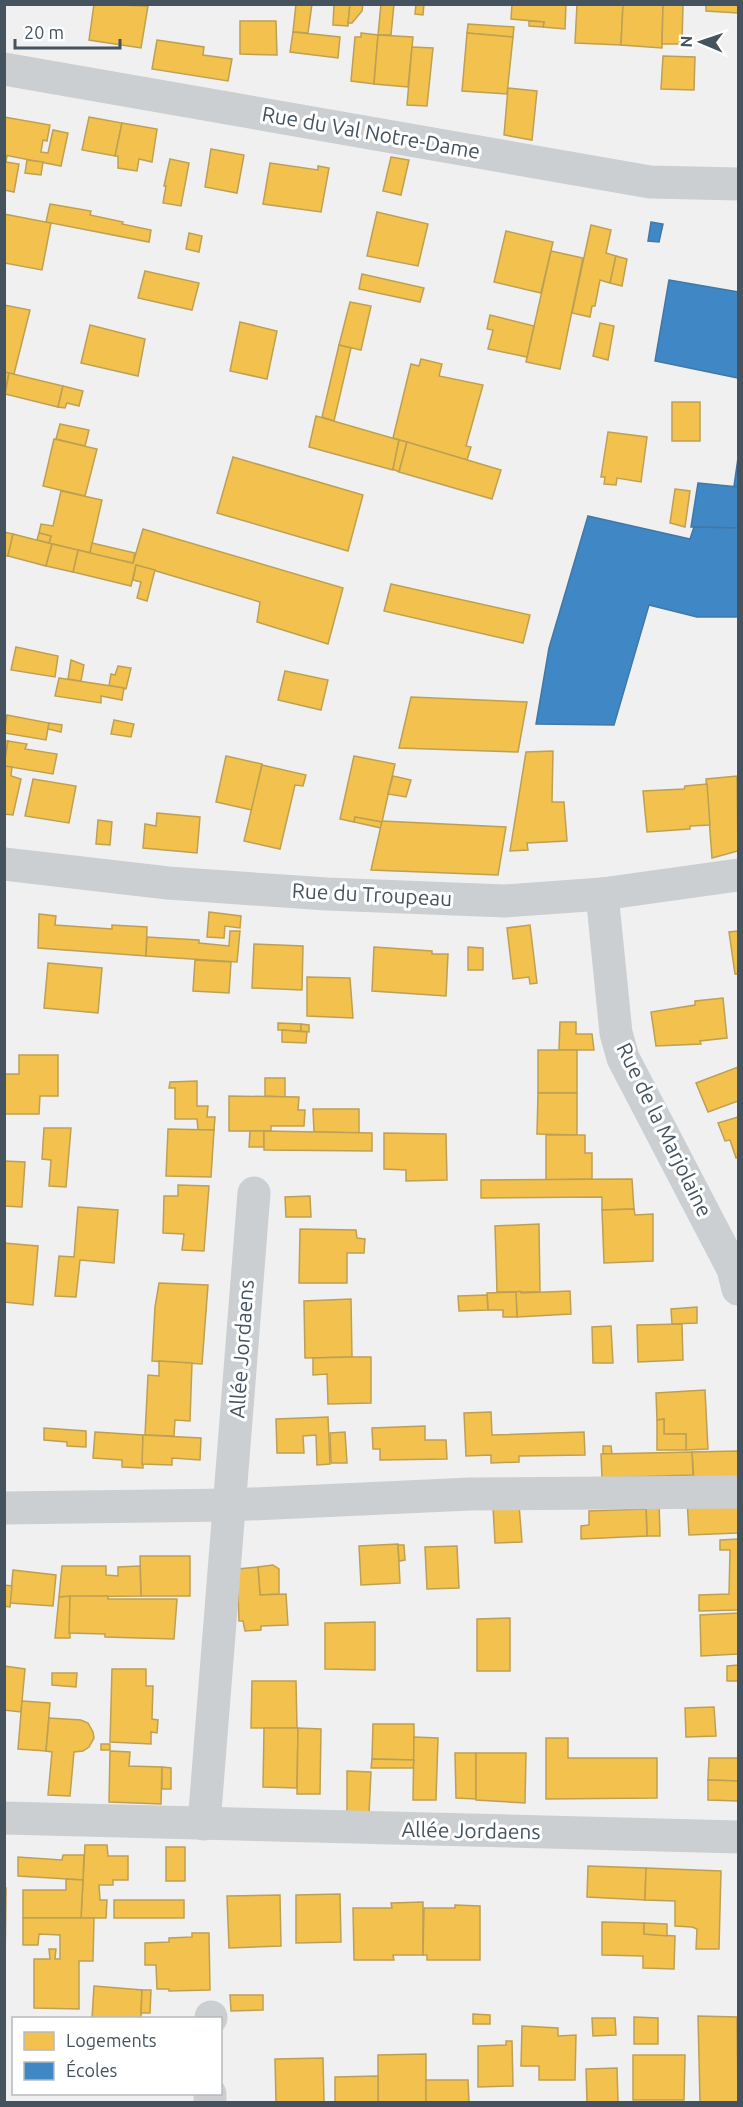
<svg xmlns="http://www.w3.org/2000/svg" width="743" height="2107" viewBox="0 0 743 2107" font-family="Ubuntu,sans-serif">
<style>
.homes{fill:#f2c14e;stroke:#bea053;stroke-width:1.5}
.schools{fill:#3f88c5;stroke:#4178a6;stroke-width:1.5}
.lines{fill:none;stroke-linecap:round;stroke-linejoin:round}
.minor{stroke:#cbcfd1;stroke-width:33}
.labels{text-anchor:middle;stroke-width:6;stroke-linejoin:round;paint-order:stroke}
.street-label{font-size:21px;fill:#45535e;stroke:#fff}
</style>
<rect width="100%" height="100%" fill="#f1f0f0"/>
<g class="homes">
<path d="M 94,4 L 148,6 L 141,48 L 89,40 Z"/>
<path d="M 296,4 L 312,4 L 308,33 L 293,32 Z"/>
<path d="M 334,4 L 350,4 L 348,26 L 333,25 Z"/>
<path d="M 350,4 L 363,4 L 362,11 L 352,23 L 348,23 Z"/>
<path d="M 381,4 L 394,4 L 391,35 L 378,35 Z"/>
<path d="M 416,4 L 424,4 L 423,15 L 415,14 Z"/>
<path d="M 512,4 L 566,4 L 565,29 L 543,27 L 544,22 L 511,19 Z"/>
<path d="M 577,4 L 623,4 L 621,45 L 575,43 Z"/>
<path d="M 623,4 L 663,4 L 662,48 L 621,45 Z"/>
<path d="M 663,4 L 683,4 L 682,44 L 662,44 Z"/>
<path d="M 706,4 L 738,4 L 738,13 L 706,11 Z"/>
<path d="M 240,21 L 276,21 L 277,55 L 240,54 Z"/>
<path d="M 529,21 L 544,22 L 543,27 L 529,26 Z"/>
<path d="M 468,24 L 514,27 L 513,37 L 467,33 Z"/>
<path d="M 293,32 L 340,37 L 338,58 L 290,52 Z"/>
<path d="M 361,33 L 378,35 L 374,84 L 351,81 L 355,37 L 361,37 Z"/>
<path d="M 467,33 L 513,37 L 507,94 L 462,91 Z"/>
<path d="M 378,35 L 413,37 L 408,87 L 374,84 Z"/>
<path d="M 157,40 L 204,47 L 203,55 L 232,59 L 228,81 L 152,69 Z"/>
<path d="M 412,47 L 433,48 L 427,106 L 407,105 Z"/>
<path d="M 663,56 L 695,57 L 694,90 L 661,89 Z"/>
<path d="M 508,88 L 537,91 L 532,140 L 504,135 Z"/>
<path d="M 4,117 L 50,125 L 47,141 L 43,140 L 41,152 L 48,153 L 53,130 L 68,133 L 61,166 L 4,155 Z"/>
<path d="M 89,117 L 122,123 L 115,156 L 82,150 Z"/>
<path d="M 122,123 L 157,129 L 152,162 L 139,159 L 137,171 L 118,168 L 118,156 L 115,156 Z"/>
<path d="M 211,149 L 244,155 L 237,193 L 205,187 Z"/>
<path d="M 4,155 L 7,156 L 6,162 L 19,164 L 14,192 L 4,190 Z"/>
<path d="M 391,157 L 409,160 L 401,195 L 383,191 Z"/>
<path d="M 170,159 L 189,163 L 181,206 L 163,203 L 166,186 L 164,186 Z"/>
<path d="M 27,160 L 43,162 L 41,175 L 25,173 Z"/>
<path d="M 270,163 L 318,170 L 318,166 L 329,168 L 321,212 L 263,204 Z"/>
<path d="M 50,204 L 91,211 L 90,215 L 123,222 L 122,224 L 151,230 L 149,242 L 46,222 Z"/>
<path d="M 377,212 L 428,224 L 418,266 L 367,256 Z"/>
<path d="M 4,214 L 51,223 L 42,270 L 4,263 Z"/>
<path d="M 591,225 L 611,230 L 606,253 L 616,256 L 610,283 L 600,280 L 595,306 L 592,306 L 590,317 L 572,313 Z"/>
<path d="M 506,231 L 553,242 L 541,293 L 494,282 Z"/>
<path d="M 189,233 L 202,236 L 199,252 L 186,249 Z"/>
<path d="M 551,251 L 583,258 L 560,369 L 526,362 Z"/>
<path d="M 616,256 L 627,259 L 622,286 L 610,283 Z"/>
<path d="M 145,271 L 199,283 L 192,310 L 138,298 Z"/>
<path d="M 362,274 L 424,288 L 420,302 L 359,289 Z"/>
<path d="M 350,302 L 371,306 L 361,350 L 339,345 Z"/>
<path d="M 4,305 L 30,310 L 14,374 L 4,372 Z"/>
<path d="M 490,315 L 534,326 L 527,357 L 488,349 L 493,330 L 487,329 Z"/>
<path d="M 240,322 L 277,331 L 267,379 L 230,371 Z"/>
<path d="M 600,323 L 614,326 L 608,360 L 593,356 Z"/>
<path d="M 90,325 L 145,339 L 138,376 L 81,363 Z"/>
<path d="M 339,345 L 351,348 L 334,421 L 322,417 Z"/>
<path d="M 421,359 L 442,364 L 439,376 L 483,385 L 466,446 L 471,447 L 467,460 L 393,438 L 411,364 L 419,366 Z"/>
<path d="M 4,372 L 9,373 L 6,388 L 4,388 Z"/>
<path d="M 9,373 L 63,386 L 58,407 L 5,394 Z"/>
<path d="M 63,386 L 83,391 L 79,406 L 67,403 L 65,408 L 58,407 Z"/>
<rect x="672" y="402" width="28" height="39"/>
<path d="M 316,416 L 399,440 L 393,470 L 309,447 Z"/>
<path d="M 60,424 L 89,430 L 85,446 L 56,439 Z"/>
<path d="M 608,432 L 647,437 L 641,482 L 617,478 L 616,485 L 604,484 L 605,477 L 601,477 Z"/>
<path d="M 54,439 L 97,449 L 85,496 L 43,486 Z"/>
<path d="M 399,440 L 407,442 L 399,472 L 393,469 Z"/>
<path d="M 407,442 L 501,470 L 492,499 L 399,472 Z"/>
<path d="M 233,457 L 363,495 L 348,551 L 217,513 Z"/>
<path d="M 675,489 L 690,491 L 685,527 L 670,523 Z"/>
<path d="M 61,491 L 102,500 L 90,553 L 49,543 L 51,536 L 39,533 L 41,524 L 53,526 Z"/>
<path d="M 143,529 L 343,588 L 328,644 L 257,622 L 260,602 L 136,565 L 131,586 L 73,572 L 78,550 L 133,563 Z"/>
<path d="M 4,532 L 13,534 L 8,556 L 4,556 Z"/>
<path d="M 39,533 L 51,536 L 49,543 L 37,540 Z"/>
<path d="M 13,534 L 52,544 L 46,566 L 8,556 Z"/>
<path d="M 92,543 L 135,553 L 133,563 L 90,553 Z"/>
<path d="M 52,544 L 78,550 L 73,572 L 46,566 Z"/>
<path d="M 136,565 L 155,570 L 147,601 L 137,598 L 141,582 L 133,580 Z"/>
<path d="M 391,584 L 530,615 L 523,643 L 384,611 Z"/>
<path d="M 16,647 L 58,656 L 55,677 L 11,670 Z"/>
<path d="M 71,660 L 84,665 L 81,681 L 68,679 Z"/>
<path d="M 118,666 L 131,668 L 126,689 L 109,686 L 111,674 L 115,675 Z"/>
<path d="M 285,671 L 328,680 L 321,710 L 278,700 Z"/>
<path d="M 59,678 L 124,688 L 122,700 L 101,696 L 101,703 L 55,696 Z"/>
<path d="M 411,697 L 527,702 L 518,752 L 399,748 Z"/>
<path d="M 7,715 L 49,723 L 46,740 L 4,733 Z"/>
<path d="M 114,720 L 134,724 L 131,737 L 111,734 Z"/>
<path d="M 49,723 L 62,725 L 61,732 L 48,729 Z"/>
<path d="M 4,741 L 8,741 L 4,765 Z"/>
<path d="M 8,741 L 27,744 L 25,749 L 57,754 L 53,774 L 4,766 Z"/>
<path d="M 553,751 L 552,802 L 564,802 L 567,841 L 527,843 L 528,850 L 510,851 L 526,752 Z"/>
<path d="M 226,756 L 262,764 L 252,810 L 216,802 Z"/>
<path d="M 354,756 L 395,764 L 382,822 L 355,817 L 354,822 L 340,819 Z"/>
<path d="M 262,765 L 306,775 L 303,786 L 295,785 L 280,849 L 244,841 Z"/>
<path d="M 4,766 L 12,767 L 11,776 L 21,779 L 13,815 L 4,814 Z"/>
<path d="M 393,776 L 411,780 L 406,797 L 388,794 Z"/>
<path d="M 737,776 L 738,851 L 712,858 L 706,779 Z"/>
<path d="M 33,779 L 76,786 L 69,823 L 25,816 Z"/>
<path d="M 707,784 L 710,825 L 690,826 L 690,829 L 647,832 L 643,791 L 684,789 L 685,786 Z"/>
<path d="M 157,813 L 200,817 L 197,853 L 143,848 L 145,824 L 156,826 Z"/>
<path d="M 355,817 L 382,822 L 381,828 L 354,822 Z"/>
<path d="M 98,820 L 112,822 L 110,845 L 96,844 Z"/>
<path d="M 382,821 L 506,827 L 498,875 L 371,870 Z"/>
<path d="M 209,912 L 241,916 L 240,928 L 225,926 L 224,938 L 207,937 Z"/>
<path d="M 39,914 L 56,916 L 55,925 L 112,929 L 112,925 L 147,927 L 146,956 L 38,948 Z"/>
<path d="M 530,925 L 537,983 L 530,984 L 529,977 L 513,979 L 507,928 Z"/>
<path d="M 230,931 L 240,931 L 237,962 L 146,956 L 147,937 L 199,940 L 199,943 L 229,946 Z"/>
<path d="M 738,931 L 738,974 L 735,974 L 729,932 Z"/>
<path d="M 254,944 L 303,946 L 302,990 L 252,988 Z"/>
<path d="M 374,947 L 432,951 L 432,954 L 448,954 L 446,996 L 372,991 Z"/>
<path d="M 468,947 L 483,948 L 483,970 L 468,970 Z"/>
<path d="M 195,960 L 231,962 L 229,993 L 193,991 Z"/>
<path d="M 48,963 L 102,968 L 98,1013 L 44,1008 Z"/>
<path d="M 307,977 L 350,978 L 353,1018 L 307,1016 Z"/>
<path d="M 723,998 L 727,1038 L 700,1041 L 701,1044 L 656,1046 L 651,1012 L 695,1005 L 695,1001 Z"/>
<path d="M 560,1022 L 576,1022 L 576,1034 L 592,1034 L 594,1050 L 559,1050 Z"/>
<path d="M 278,1023 L 301,1024 L 301,1031 L 278,1030 Z"/>
<path d="M 301,1024 L 309,1025 L 309,1032 L 301,1031 Z"/>
<path d="M 282,1030 L 307,1032 L 306,1043 L 282,1042 Z"/>
<rect x="538" y="1050" width="39" height="43"/>
<path d="M 19,1055 L 58,1055 L 58,1096 L 40,1096 L 39,1114 L 4,1114 L 4,1074 L 19,1074 Z"/>
<path d="M 738,1067 L 738,1101 L 708,1112 L 696,1083 Z"/>
<path d="M 265,1078 L 285,1078 L 285,1097 L 265,1096 Z"/>
<path d="M 197,1081 L 197,1106 L 208,1106 L 207,1117 L 215,1117 L 214,1130 L 198,1130 L 197,1119 L 175,1119 L 175,1088 L 169,1088 L 170,1082 Z"/>
<path d="M 538,1093 L 577,1093 L 577,1135 L 537,1134 Z"/>
<path d="M 229,1096 L 299,1097 L 298,1110 L 305,1110 L 304,1126 L 271,1126 L 271,1131 L 229,1131 Z"/>
<path d="M 313,1109 L 359,1109 L 359,1133 L 314,1132 Z"/>
<path d="M 738,1117 L 738,1157 L 736,1158 L 730,1140 L 725,1141 L 718,1123 Z"/>
<path d="M 44,1128 L 71,1128 L 66,1187 L 49,1186 L 51,1160 L 42,1159 Z"/>
<path d="M 168,1129 L 214,1130 L 211,1177 L 166,1176 Z"/>
<path d="M 250,1131 L 264,1131 L 264,1147 L 249,1147 Z"/>
<path d="M 264,1131 L 372,1133 L 372,1151 L 264,1150 Z"/>
<path d="M 384,1133 L 446,1134 L 447,1180 L 406,1181 L 406,1170 L 384,1169 Z"/>
<path d="M 546,1135 L 585,1135 L 585,1153 L 592,1153 L 592,1179 L 546,1180 Z"/>
<path d="M 4,1161 L 25,1162 L 22,1207 L 4,1206 Z"/>
<path d="M 632,1179 L 634,1209 L 602,1210 L 602,1197 L 481,1198 L 481,1180 Z"/>
<path d="M 178,1185 L 209,1186 L 204,1251 L 182,1250 L 184,1234 L 163,1233 L 164,1196 L 178,1196 Z"/>
<path d="M 310,1196 L 311,1217 L 286,1217 L 285,1197 Z"/>
<path d="M 78,1207 L 118,1210 L 114,1263 L 80,1260 L 76,1297 L 55,1296 L 59,1256 L 74,1257 Z"/>
<path d="M 634,1209 L 635,1215 L 653,1214 L 653,1261 L 604,1263 L 602,1210 Z"/>
<path d="M 539,1224 L 540,1292 L 497,1292 L 495,1226 Z"/>
<path d="M 300,1229 L 356,1230 L 357,1238 L 365,1239 L 364,1253 L 347,1253 L 347,1283 L 299,1283 Z"/>
<path d="M 4,1243 L 38,1246 L 33,1305 L 4,1302 Z"/>
<path d="M 159,1283 L 208,1285 L 202,1364 L 152,1361 L 155,1307 Z"/>
<path d="M 520,1291 L 521,1293 L 570,1291 L 571,1314 L 517,1317 L 516,1292 Z"/>
<path d="M 516,1292 L 517,1317 L 503,1317 L 503,1310 L 488,1310 L 487,1293 Z"/>
<path d="M 487,1295 L 488,1310 L 459,1311 L 458,1296 Z"/>
<path d="M 351,1299 L 352,1357 L 305,1358 L 304,1301 Z"/>
<path d="M 697,1307 L 697,1323 L 672,1324 L 671,1309 Z"/>
<path d="M 682,1324 L 683,1360 L 638,1362 L 637,1325 Z"/>
<path d="M 611,1326 L 613,1363 L 593,1363 L 592,1327 Z"/>
<path d="M 352,1357 L 371,1357 L 371,1403 L 328,1404 L 327,1374 L 313,1375 L 313,1358 Z"/>
<path d="M 159,1361 L 192,1363 L 190,1421 L 175,1420 L 174,1436 L 145,1435 L 148,1375 L 159,1376 Z"/>
<path d="M 705,1390 L 708,1449 L 686,1450 L 686,1434 L 664,1434 L 664,1419 L 657,1420 L 656,1393 Z"/>
<path d="M 491,1412 L 492,1435 L 584,1432 L 585,1455 L 519,1456 L 519,1462 L 491,1463 L 491,1455 L 466,1456 L 464,1413 Z"/>
<path d="M 328,1417 L 330,1464 L 317,1465 L 316,1435 L 303,1436 L 304,1453 L 277,1453 L 276,1419 Z"/>
<path d="M 664,1419 L 664,1434 L 686,1434 L 686,1450 L 657,1450 L 657,1420 Z"/>
<path d="M 425,1426 L 425,1440 L 446,1440 L 447,1459 L 380,1460 L 380,1449 L 373,1449 L 372,1428 Z"/>
<path d="M 44,1428 L 86,1431 L 86,1447 L 67,1446 L 67,1442 L 44,1440 Z"/>
<path d="M 95,1432 L 143,1435 L 143,1468 L 122,1467 L 122,1460 L 93,1458 Z"/>
<path d="M 345,1432 L 347,1463 L 331,1463 L 330,1433 Z"/>
<path d="M 143,1435 L 201,1438 L 200,1460 L 172,1458 L 172,1465 L 142,1464 Z"/>
<path d="M 603,1446 L 611,1446 L 612,1454 L 603,1454 Z"/>
<path d="M 738,1451 L 738,1480 L 694,1482 L 692,1452 Z"/>
<path d="M 692,1452 L 693,1475 L 602,1478 L 601,1454 Z"/>
<path d="M 738,1498 L 738,1533 L 689,1535 L 687,1499 Z"/>
<path d="M 659,1500 L 660,1536 L 647,1536 L 646,1501 Z"/>
<path d="M 519,1505 L 522,1542 L 495,1543 L 493,1507 Z"/>
<path d="M 646,1509 L 647,1536 L 581,1539 L 581,1526 L 589,1525 L 589,1511 Z"/>
<path d="M 738,1539 L 738,1610 L 699,1611 L 699,1595 L 729,1594 L 730,1550 L 720,1550 L 720,1540 Z"/>
<path d="M 398,1544 L 400,1583 L 361,1585 L 359,1546 Z"/>
<path d="M 398,1545 L 404,1545 L 405,1560 L 399,1561 Z"/>
<path d="M 457,1546 L 459,1588 L 427,1589 L 425,1547 Z"/>
<path d="M 140,1556 L 190,1556 L 190,1596 L 141,1596 Z"/>
<path d="M 273,1565 L 279,1569 L 279,1594 L 260,1595 L 258,1567 Z"/>
<path d="M 62,1566 L 106,1566 L 106,1575 L 118,1576 L 118,1567 L 140,1566 L 141,1596 L 59,1597 Z"/>
<path d="M 258,1567 L 260,1595 L 286,1594 L 288,1625 L 261,1626 L 261,1630 L 245,1631 L 243,1621 L 239,1621 L 237,1569 Z"/>
<path d="M 13,1570 L 56,1575 L 53,1606 L 10,1603 Z"/>
<path d="M 4,1585 L 12,1586 L 10,1607 L 4,1606 Z"/>
<path d="M 70,1596 L 70,1638 L 55,1638 L 59,1597 Z"/>
<path d="M 70,1596 L 108,1596 L 108,1599 L 177,1599 L 174,1639 L 105,1637 L 105,1634 L 69,1633 Z"/>
<path d="M 738,1613 L 738,1654 L 701,1656 L 700,1615 Z"/>
<path d="M 510,1618 L 510,1671 L 477,1671 L 477,1619 Z"/>
<path d="M 375,1622 L 375,1670 L 325,1669 L 325,1623 Z"/>
<path d="M 738,1665 L 738,1681 L 727,1681 L 727,1666 Z"/>
<path d="M 4,1666 L 25,1669 L 21,1712 L 4,1710 Z"/>
<path d="M 112,1669 L 146,1669 L 146,1686 L 153,1686 L 152,1719 L 158,1720 L 157,1733 L 151,1732 L 151,1744 L 110,1742 Z"/>
<path d="M 52,1673 L 77,1673 L 76,1687 L 52,1685 Z"/>
<path d="M 252,1681 L 296,1681 L 297,1728 L 251,1728 Z"/>
<path d="M 22,1701 L 50,1703 L 46,1751 L 18,1749 Z"/>
<path d="M 714,1707 L 716,1736 L 686,1737 L 685,1708 Z"/>
<path d="M 49,1718 L 81,1720 L 88,1723 L 93,1732 L 94,1738 L 89,1747 L 83,1751 L 74,1752 L 70,1796 L 48,1795 L 52,1752 L 46,1751 Z"/>
<path d="M 373,1724 L 414,1724 L 414,1760 L 372,1759 Z"/>
<path d="M 264,1728 L 298,1728 L 297,1788 L 263,1787 Z"/>
<path d="M 298,1728 L 321,1729 L 320,1794 L 297,1794 Z"/>
<path d="M 414,1737 L 438,1738 L 436,1800 L 413,1800 Z"/>
<path d="M 546,1738 L 568,1738 L 568,1758 L 657,1758 L 657,1798 L 546,1799 Z"/>
<rect x="101" y="1744" width="9" height="6"/>
<path d="M 110,1751 L 130,1752 L 129,1766 L 162,1767 L 161,1804 L 109,1802 Z"/>
<path d="M 455,1753 L 476,1753 L 476,1799 L 456,1798 Z"/>
<path d="M 476,1753 L 526,1753 L 525,1803 L 476,1800 Z"/>
<path d="M 709,1758 L 738,1758 L 738,1781 L 708,1780 Z"/>
<path d="M 372,1759 L 414,1760 L 413,1768 L 371,1768 Z"/>
<path d="M 162,1767 L 171,1768 L 171,1789 L 162,1789 Z"/>
<path d="M 347,1771 L 371,1772 L 369,1814 L 347,1815 Z"/>
<path d="M 708,1780 L 738,1781 L 738,1801 L 708,1800 Z"/>
<path d="M 85,1845 L 107,1845 L 108,1856 L 128,1856 L 128,1880 L 113,1880 L 113,1885 L 99,1885 L 100,1900 L 107,1900 L 106,1918 L 81,1918 Z"/>
<rect x="166" y="1847" width="19" height="34"/>
<path d="M 63,1855 L 84,1855 L 83,1880 L 18,1876 L 18,1857 L 62,1860 Z"/>
<path d="M 588,1866 L 646,1868 L 645,1900 L 587,1897 Z"/>
<path d="M 646,1868 L 721,1871 L 719,1949 L 696,1949 L 697,1929 L 692,1927 L 675,1926 L 675,1901 L 645,1900 Z"/>
<path d="M 66,1879 L 83,1880 L 81,1918 L 23,1918 L 23,1890 L 66,1890 Z"/>
<path d="M 4,1888 L 6,1888 L 4,2052 Z"/>
<path d="M 340,1894 L 341,1942 L 296,1943 L 296,1895 Z"/>
<path d="M 280,1895 L 281,1946 L 229,1948 L 227,1896 Z"/>
<rect x="114" y="1900" width="70" height="18"/>
<path d="M 423,1902 L 423,1955 L 393,1955 L 394,1960 L 354,1960 L 353,1908 L 392,1908 L 391,1903 Z"/>
<path d="M 455,1905 L 480,1906 L 480,1960 L 427,1960 L 427,1955 L 423,1955 L 424,1908 L 455,1908 Z"/>
<path d="M 23,1918 L 94,1918 L 93,1961 L 79,1961 L 79,2009 L 34,2008 L 34,1959 L 50,1959 L 49,1949 L 56,1949 L 55,1959 L 60,1959 L 60,1935 L 39,1934 L 38,1945 L 23,1945 Z"/>
<path d="M 602,1922 L 644,1923 L 644,1934 L 675,1936 L 674,1969 L 643,1968 L 643,1956 L 602,1955 Z"/>
<path d="M 644,1923 L 667,1924 L 667,1936 L 644,1934 Z"/>
<path d="M 192,1933 L 209,1933 L 210,1990 L 169,1991 L 169,1989 L 157,1989 L 156,1965 L 145,1965 L 145,1943 L 169,1942 L 169,1938 L 192,1937 Z"/>
<path d="M 94,1986 L 142,1990 L 141,2018 L 92,2018 Z"/>
<path d="M 142,1990 L 151,1990 L 150,2013 L 141,2013 Z"/>
<path d="M 230,1995 L 263,1995 L 263,2010 L 231,2011 Z"/>
<path d="M 473,2014 L 490,2015 L 490,2024 L 473,2024 Z"/>
<path d="M 698,2016 L 737,2017 L 738,2102 L 700,2102 Z"/>
<path d="M 634,2017 L 658,2018 L 658,2044 L 634,2044 Z"/>
<path d="M 592,2018 L 615,2018 L 616,2035 L 593,2036 Z"/>
<path d="M 522,2026 L 558,2028 L 558,2036 L 576,2035 L 575,2080 L 539,2080 L 539,2066 L 521,2066 Z"/>
<path d="M 506,2041 L 512,2041 L 513,2086 L 478,2087 L 478,2046 L 506,2045 Z"/>
<path d="M 426,2054 L 426,2102 L 378,2102 L 378,2055 Z"/>
<path d="M 633,2055 L 685,2055 L 684,2100 L 633,2100 Z"/>
<path d="M 323,2058 L 324,2102 L 276,2102 L 275,2059 Z"/>
<path d="M 617,2068 L 618,2102 L 587,2102 L 586,2069 Z"/>
<path d="M 378,2076 L 378,2102 L 335,2102 L 335,2077 Z"/>
<path d="M 426,2080 L 468,2080 L 469,2102 L 426,2102 Z"/>
</g>
<g class="schools">
<path d="M 651,222 L 663,224 L 659,242 L 648,241 Z"/>
<path d="M 669,280 L 738,292 L 738,378 L 655,361 Z"/>
<path d="M 738,458 L 738,487 L 734,486 Z"/>
<path d="M 698,483 L 738,487 L 738,528 L 691,527 Z"/>
<path d="M 588,516 L 690,539 L 694,527 L 738,528 L 738,617 L 697,617 L 649,605 L 614,725 L 536,724 L 549,648 Z"/>
</g>
<g class="lines">
<g class="minor">
<path d="M 4,69 L 650,182 L 738,184"/>
<path d="M 4,864 L 168,883 L 327,894 L 505,901 L 602,894 L 738,875"/>
<path d="M 602,894 L 616,1033 L 623,1058 L 733,1269 L 738,1289"/>
<path d="M 4,1508 L 230,1505 L 470,1494 L 738,1492"/>
<path d="M 4,1818 L 738,1837"/>
<path d="M 204,1824 L 254,1193"/>
<path d="M 211,2018 L 211,2017"/>
<path d="M 210,2102 L 210,2094"/>
</g>
</g>
<g class="labels">
<g class="street-label">
<text transform="translate(371 133) rotate(10)" y="7">Rue du Val Notre-Dame</text>
<text transform="translate(372 895) rotate(3)" y="7">Rue du Troupeau</text>
<text transform="translate(664 1130) rotate(64)" y="7">Rue de la Marjolaine</text>
<text transform="translate(242 1349) rotate(-86)" y="7">Allée Jordaens</text>
<text transform="translate(471 1831) rotate(1)" y="7">Allée Jordaens</text>
</g>
</g>
<rect width="743" height="2107" fill="none" stroke="#45535e" stroke-width="12"/>
<rect x="12" y="2017" width="210" height="78" fill="#ffffff" stroke="#b5babf" stroke-width="1.5"/>
<rect x="24" y="2032" width="30" height="18" fill="#f2c14e" stroke="#b5babf" stroke-width="1.5"/>
<text x="66" y="2047" font-size="18" fill="#45535e">Logements</text>
<rect x="24" y="2062" width="30" height="18" fill="#3f88c5" stroke="#b5babf" stroke-width="1.5"/>
<text x="66" y="2077" font-size="18" fill="#45535e">Écoles</text>
<g transform="translate(701 42) rotate(272)" stroke="#ffffff" stroke-width="4.5" paint-order="stroke">
<path d="M0-4.5L10 22L0 15L-10 22Z" fill="#45535e"/>
<text y="-9" font-size="16" font-weight="bold" text-anchor="middle" fill="#45535e">N</text>
</g>
<path d="M15 39v9h105v-9" fill="none" stroke="#45535e" stroke-width="3"/>
<text x="24" y="39" font-size="18" fill="#45535e" stroke="#ffffff" stroke-width="4.5" paint-order="stroke">20 m</text>
</svg>
